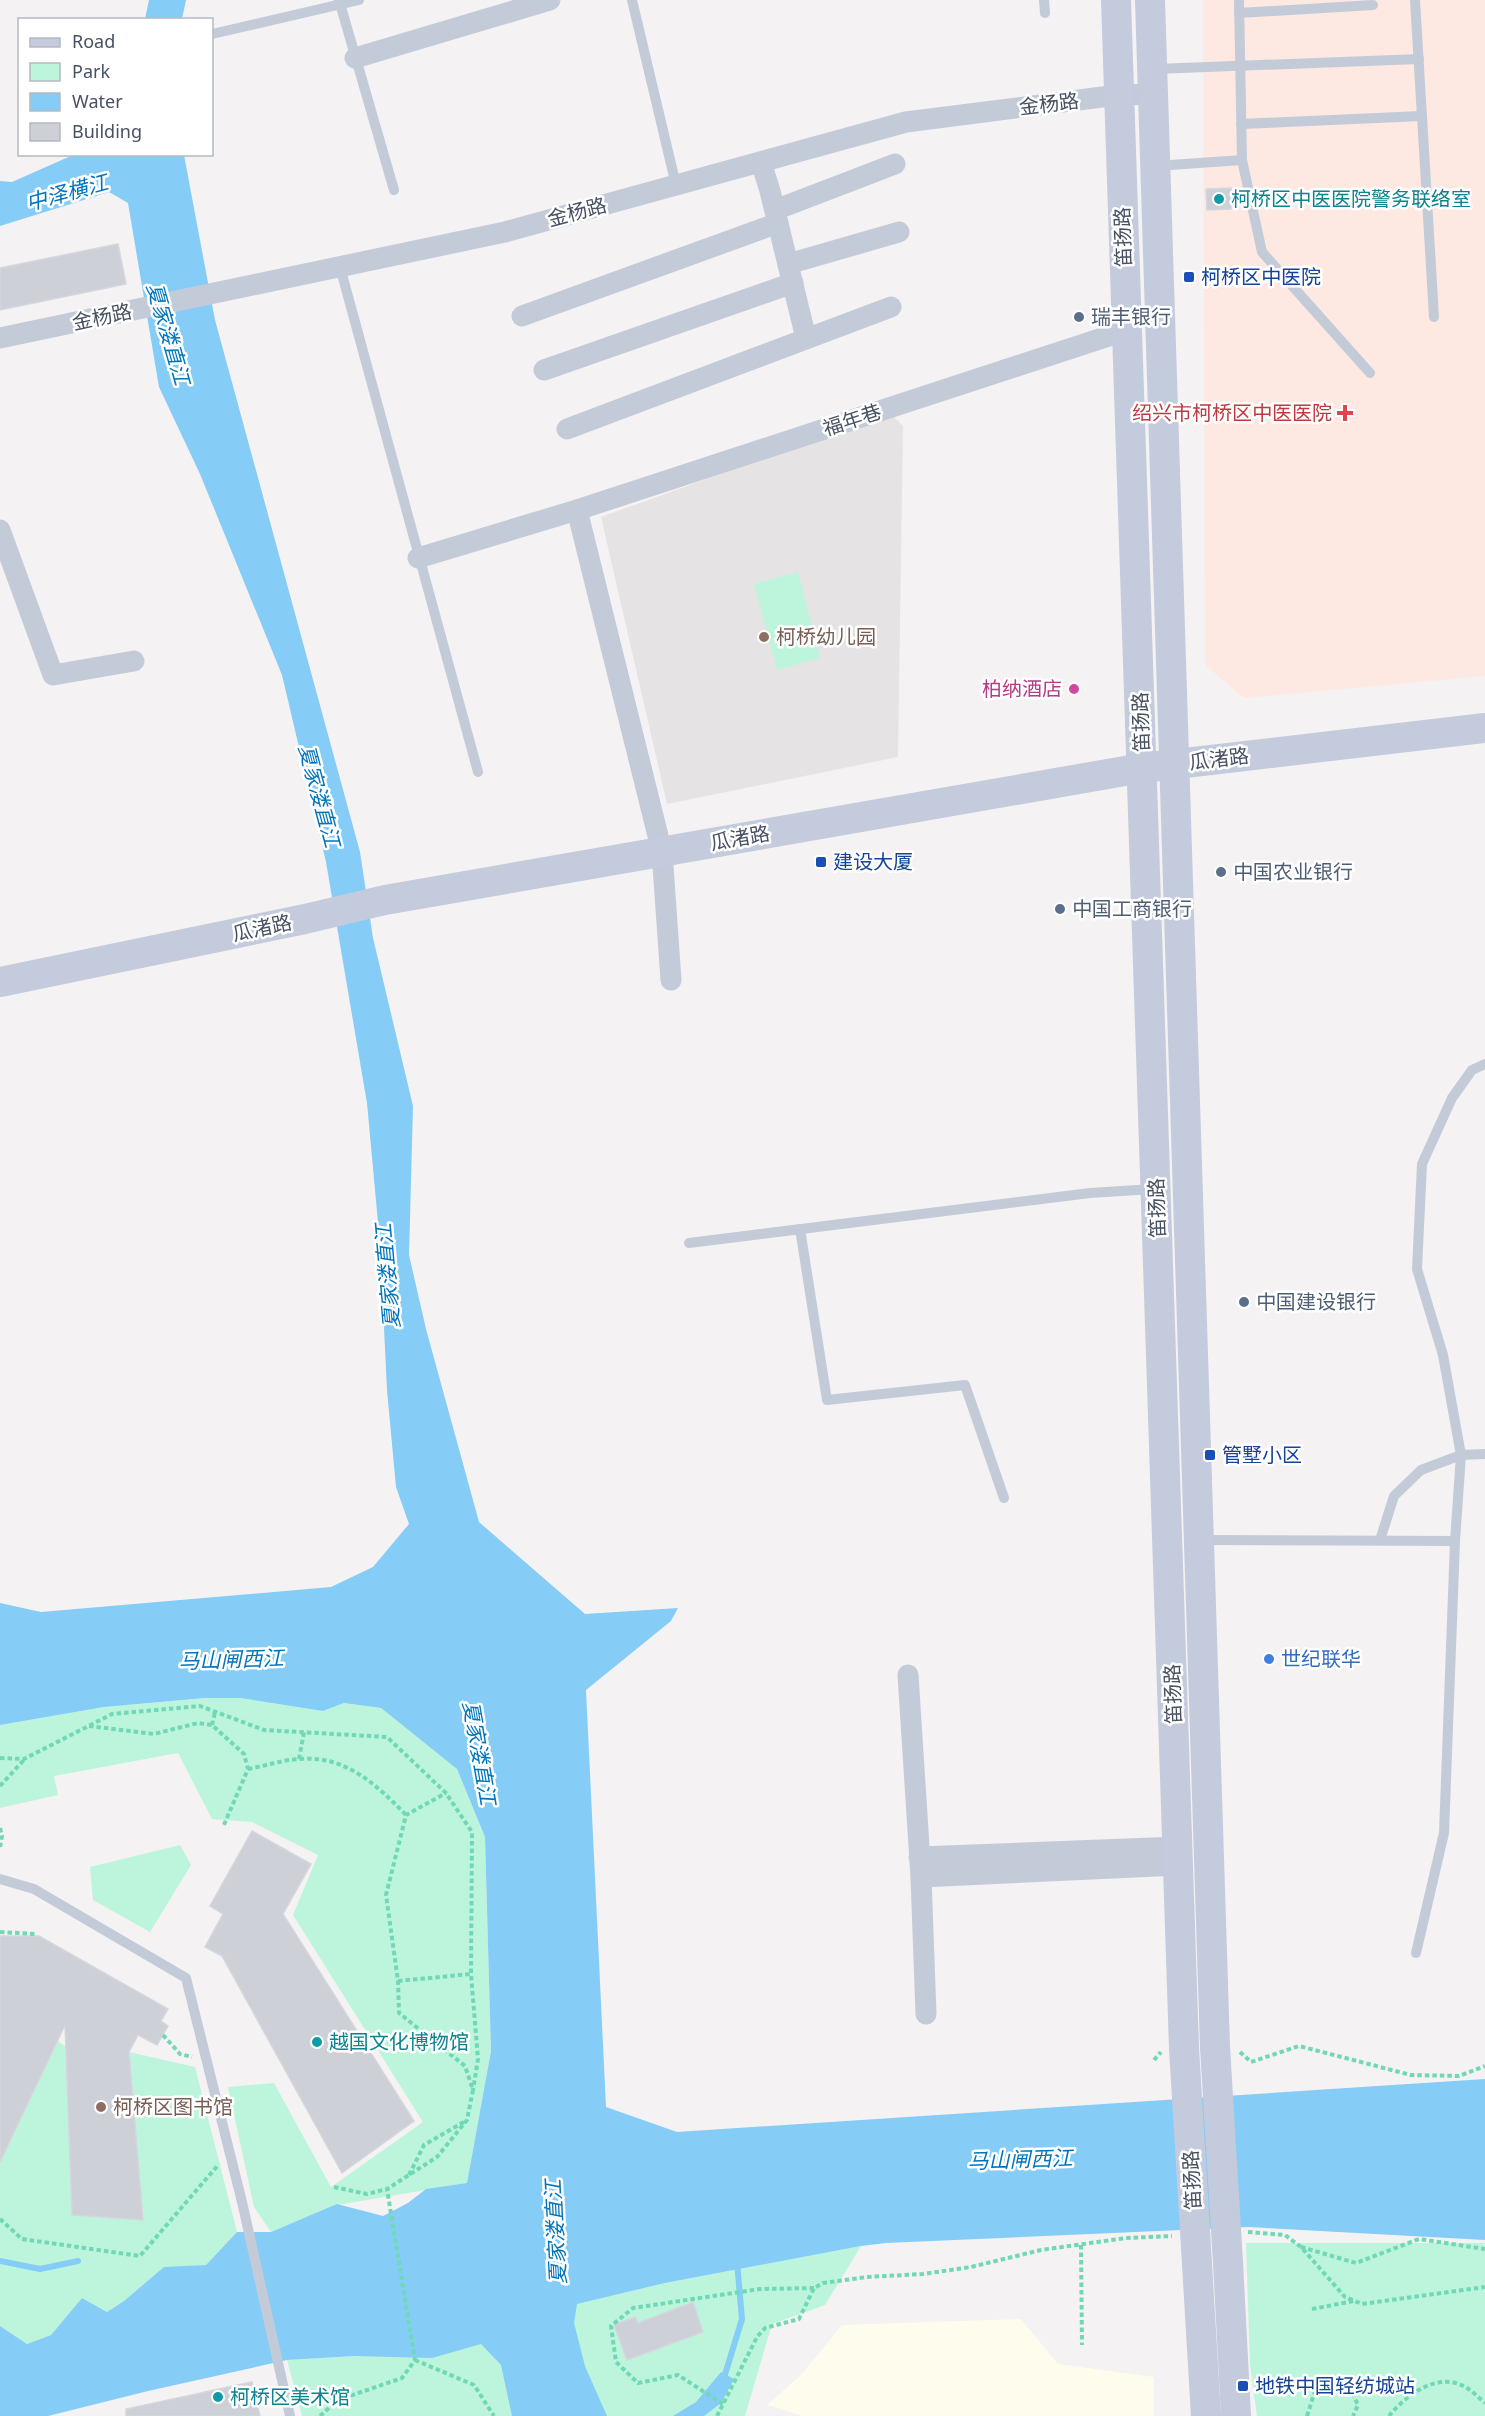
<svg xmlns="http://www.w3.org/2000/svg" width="1485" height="2416" viewBox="0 0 1485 2416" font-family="'Noto Sans','Noto Sans SC',sans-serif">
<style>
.commercial{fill:#fefcec}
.education{fill:#e6e3e4}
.medical{fill:#fee9e2}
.green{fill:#bdf5dc}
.water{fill:#85ccf7}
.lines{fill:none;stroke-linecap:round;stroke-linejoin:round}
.stream{stroke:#85ccf7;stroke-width:6}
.building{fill:#ced0d8;stroke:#d5d6de;stroke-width:1.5}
.path{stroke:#70d8b6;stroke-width:4;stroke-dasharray:4.5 3;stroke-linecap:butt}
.lane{stroke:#c4cbd8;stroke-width:10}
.street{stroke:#c4cbd8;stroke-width:21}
.secondary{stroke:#c3cbdc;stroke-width:30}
.secondary-bridge{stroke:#c3cbdc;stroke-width:30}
.culture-dot{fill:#0f9aa8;stroke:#fff;stroke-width:2}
.transit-dot{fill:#1a4fb4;stroke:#fff;stroke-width:2}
.service-dot{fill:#5c6f8a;stroke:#fff;stroke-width:2}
.health-dot{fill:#e0444e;stroke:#fff;stroke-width:2}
.education-dot{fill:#8d6e63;stroke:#fff;stroke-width:2}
.hotel-dot{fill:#d1479c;stroke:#fff;stroke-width:2}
.shop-dot{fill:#3f7fe0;stroke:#fff;stroke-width:2}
.labels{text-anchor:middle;stroke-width:5;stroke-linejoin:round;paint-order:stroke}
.street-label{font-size:20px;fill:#475162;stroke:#fff}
.culture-label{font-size:20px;fill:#0d838f;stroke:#fff;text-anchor:start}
.transit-label{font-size:20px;fill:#164399;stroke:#fff;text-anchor:start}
.service-label{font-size:20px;fill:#4e5e75;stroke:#fff;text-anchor:start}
.health-label{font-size:20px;fill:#be3a42;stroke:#fff;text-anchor:end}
.education-label{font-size:20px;fill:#785e54;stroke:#fff;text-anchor:start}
.hotel-label{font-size:20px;fill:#b23c85;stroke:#fff;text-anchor:end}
.shop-label{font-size:20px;fill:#366cbe;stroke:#fff;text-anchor:start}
.water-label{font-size:21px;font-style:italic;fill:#0075bc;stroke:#fff}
</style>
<rect width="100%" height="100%" fill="#f4f2f2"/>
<path class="commercial" d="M 1021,2319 L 1058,2364 L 1154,2377 L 1154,2416 L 803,2416 L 767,2405 L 801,2375 L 842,2325 Z"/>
<path class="education" d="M 890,413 L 903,426 L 898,757 L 667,804 L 601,517 Z"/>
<path class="medical" d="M 1203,0 L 1485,0 L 1485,676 L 1244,698 L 1205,665 Z"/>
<g class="green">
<path d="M 798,572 L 820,658 L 777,670 L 754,584 Z"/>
<path d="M 205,1698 L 240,1698 L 323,1711 L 344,1703 L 381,1708 L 457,1769 L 485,1837 L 491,2051 L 467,2183 L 337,2205 L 271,2232 L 254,2207 L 228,2087 L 274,2083 L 331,2187 L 423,2122 L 293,1915 L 318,1855 L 252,1822 L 212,1819 L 178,1753 L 54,1776 L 58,1795 L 0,1808 L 0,1725 L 104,1707 Z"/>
<path d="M 180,1845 L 191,1865 L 150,1932 L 93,1900 L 90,1867 Z"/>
<path d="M 58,2041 L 66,2047 L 72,2214 L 143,2219 L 129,2052 L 195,2067 L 237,2232 L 206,2265 L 164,2268 L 124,2301 L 107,2312 L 82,2298 L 51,2335 L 27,2344 L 0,2326 L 0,2162 Z"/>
<path d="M 1246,2243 L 1485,2243 L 1485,2416 L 1257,2416 L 1250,2365 Z"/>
<path d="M 861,2246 L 825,2305 L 772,2324 L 745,2416 L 302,2416 L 287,2360 L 355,2356 L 665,2283 Z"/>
</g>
<g class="water">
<path d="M 149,0 L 186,0 L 182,19 L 145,19 Z"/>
<path d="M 73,155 L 184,155 L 215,320 L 360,852 L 373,938 L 413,1106 L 409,1255 L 426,1329 L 479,1522 L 585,1614 L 678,1608 L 671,1621 L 586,1690 L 606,2107 L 677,2132 L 1485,2079 L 1485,2240 L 1249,2227 L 886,2243 L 861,2246 L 665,2283 L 577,2304 L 574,2323 L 585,2366 L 607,2416 L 512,2416 L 501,2365 L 481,2344 L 432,2358 L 355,2356 L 287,2360 L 148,2391 L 48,2416 L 0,2416 L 0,2326 L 27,2344 L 51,2335 L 82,2298 L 107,2312 L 124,2301 L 164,2267 L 206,2265 L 237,2232 L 271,2232 L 337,2204 L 383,2216 L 408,2203 L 426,2189 L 467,2183 L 491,2051 L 485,1837 L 457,1769 L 381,1708 L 344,1703 L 323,1711 L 240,1698 L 205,1698 L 104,1707 L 0,1725 L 0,1603 L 41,1612 L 331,1587 L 373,1567 L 409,1524 L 396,1487 L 387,1390 L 380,1244 L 367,1103 L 326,862 L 282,675 L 200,474 L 159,387 L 128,203 L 109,192 L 0,226 L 0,181 L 12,182 Z"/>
<path d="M 721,2372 L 734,2379 L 721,2403 L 704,2416 L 673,2416 L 696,2402 Z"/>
</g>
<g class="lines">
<g class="stream">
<path d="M 0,2261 L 40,2269 L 78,2261"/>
<path d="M 723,2381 L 742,2319 L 737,2262"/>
</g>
</g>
<g class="building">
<path d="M 1231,188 L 1231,209 L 1207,210 L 1206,189 Z"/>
<path d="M 118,244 L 126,284 L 0,310 L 0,268 Z"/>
<path d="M 252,1831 L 311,1864 L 283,1914 L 414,2121 L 342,2173 L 222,1956 L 205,1947 L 223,1914 L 210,1906 Z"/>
<path d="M 0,1936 L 39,1936 L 168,2009 L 161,2021 L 168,2026 L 157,2045 L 138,2035 L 129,2052 L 143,2220 L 72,2215 L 65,2025 L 0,2162 Z"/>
<path d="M 693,2302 L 703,2332 L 627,2360 L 614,2325 L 635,2317 L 638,2323 Z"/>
<path d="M 252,2382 L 260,2416 L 126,2416 L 126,2409 Z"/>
</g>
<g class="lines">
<g class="path">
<path d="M 212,1725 L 215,1712"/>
<path d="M 89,1726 L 154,1734 L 198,1723 L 212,1725 L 244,1754 L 248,1769 L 223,1827"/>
<path d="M 0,1758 L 24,1759 L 112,1714 L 200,1706 L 264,1730 L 387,1737 L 446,1793 L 472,1832 L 471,1974 L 478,2059 L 473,2090"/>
<path d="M 299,1759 L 304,1732"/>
<path d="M 248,1769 C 265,1766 282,1760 299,1759 C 345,1755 376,1784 406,1815"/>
<path d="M 0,1786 L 24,1760"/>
<path d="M 0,1828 L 2,1836 L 0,1847"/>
<path d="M 0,1932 L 36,1934"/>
<path d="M 398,1981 L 471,1974"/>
<path d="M 163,2035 L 180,2054 L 192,2057"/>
<path d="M 1240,2052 L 1251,2062 L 1299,2046 L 1411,2075 L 1459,2076 L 1485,2066"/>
<path d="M 1154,2060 L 1161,2052"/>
<path d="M 409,2175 L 424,2145 L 464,2122"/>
<path d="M 334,2187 L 367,2194 L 387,2189 L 437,2157 L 467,2120 L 473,2090 L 465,2066 L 399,2013 L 398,1981 L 386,1895 L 406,1815 L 446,1793"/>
<path d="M 0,2219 L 22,2239 L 140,2256 L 219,2164"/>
<path d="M 1248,2232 L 1285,2235 L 1301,2247 L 1345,2297 L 1362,2304 L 1485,2287"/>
<path d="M 1081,2245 L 1082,2345"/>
<path d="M 1301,2247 L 1356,2263 L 1419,2239 L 1485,2249"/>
<path d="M 1312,2309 L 1354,2301"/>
<path d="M 415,2360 L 474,2385 L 494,2416"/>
<path d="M 723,2404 L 678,2375 L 638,2383 L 616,2362 L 611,2326 L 633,2308 L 760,2289 L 814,2288"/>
<path d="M 320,2416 L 338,2400 L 402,2378 L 415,2360 L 387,2189"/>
<path d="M 717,2416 L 757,2337 L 765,2328 L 799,2319 L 814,2288 L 823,2283 L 867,2277 L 923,2274 L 971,2267 L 1041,2250 L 1126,2238 L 1172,2236"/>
<path d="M 1307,2416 L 1316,2388 L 1351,2390 L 1358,2405 L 1353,2416"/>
<path d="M 1389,2416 C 1406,2395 1439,2370 1467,2388 C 1473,2392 1479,2398 1485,2403"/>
</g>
<g class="lane">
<path d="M 339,0 L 394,190"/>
<path d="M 632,0 L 676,185"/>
<path d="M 1044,0 L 1045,13"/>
<path d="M 1239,0 L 1242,160 L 1262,252 L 1370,373"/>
<path d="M 1415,0 L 1434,317"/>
<path d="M 1239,13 L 1373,5"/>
<path d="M 212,34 L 359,0"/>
<path d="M 1155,69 L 1419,59"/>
<path d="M 1241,124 L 1421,116"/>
<path d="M 1156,166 L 1242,160"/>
<path d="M 340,267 L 478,772"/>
<path d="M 800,1229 L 827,1400 L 965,1385 L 1004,1498"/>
<path d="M 689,1243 L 1090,1193 L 1153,1189"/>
<path d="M 1200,1540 L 1455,1541"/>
<path d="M 1380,1540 L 1394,1496 L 1421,1470 L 1461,1455 L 1485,1454"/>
<path d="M 0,1879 L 34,1889 L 186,1978 L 242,2202 L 290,2416"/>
<path d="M 1416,1953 L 1444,1833 L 1455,1541 L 1461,1455 L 1443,1355 L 1417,1269 L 1422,1164 L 1452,1098 L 1472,1070 L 1485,1064"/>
</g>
<g class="street">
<path d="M 355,58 L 550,0"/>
<path d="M 761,162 L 770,191 L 806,338"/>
<path d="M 775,210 L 895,164"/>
<path d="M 788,264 L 899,232"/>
<path d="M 522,316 L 778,223"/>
<path d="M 0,338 L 505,232 L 906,122 L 1118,95 L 1153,94"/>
<path d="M 544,370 L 793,283"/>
<path d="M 567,429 L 891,307"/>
<path d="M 577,510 L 662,852 L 671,980"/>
<path d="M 0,530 L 53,675 L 134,661"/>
<path d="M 418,558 L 577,510 L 1127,330"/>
<path d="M 908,1675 L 921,1877 L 926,2014"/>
<path d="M 919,1857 L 1178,1847"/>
<path d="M 921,1877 L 1178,1865"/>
</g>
<g class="secondary">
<path d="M 1116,0 L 1184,2048"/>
<path d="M 1150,0 L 1215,2047"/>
<path d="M 0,982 L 305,919 L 385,900 L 1142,768 L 1485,728"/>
<path d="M 1228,2263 L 1236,2416"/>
<path d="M 1197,2264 L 1206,2416"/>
</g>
<g class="secondary-bridge">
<path d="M 1215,2047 L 1228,2263"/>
<path d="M 1184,2048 L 1197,2264"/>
</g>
</g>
<g class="culture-dot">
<circle cx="1219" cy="199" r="6"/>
<circle cx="317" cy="2042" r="6"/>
<circle cx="218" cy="2397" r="6"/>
</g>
<g class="transit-dot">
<rect x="1183" y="271" width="12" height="12" rx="3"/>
<rect x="815" y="856" width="12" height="12" rx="3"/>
<rect x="1204" y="1449" width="12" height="12" rx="3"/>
<rect x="1237" y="2380" width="12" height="12" rx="3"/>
</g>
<g class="service-dot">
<circle cx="1079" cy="317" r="6"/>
<circle cx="1221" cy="872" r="6"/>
<circle cx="1060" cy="909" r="6"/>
<circle cx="1244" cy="1302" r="6"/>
</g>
<path class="health-dot" d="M1342 404h6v6h6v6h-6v6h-6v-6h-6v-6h6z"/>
<g class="education-dot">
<circle cx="764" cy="637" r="6"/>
<circle cx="101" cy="2107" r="6"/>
</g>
<circle class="hotel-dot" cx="1074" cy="689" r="6"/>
<circle class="shop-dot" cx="1269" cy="1659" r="6"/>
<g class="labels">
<g class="street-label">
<text transform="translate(1049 104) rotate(-7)" y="7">金杨路</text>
<text transform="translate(577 212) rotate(-15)" y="7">金杨路</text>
<text transform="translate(1123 237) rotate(-92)" y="7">笛扬路</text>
<text transform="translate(102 317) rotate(-12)" y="7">金杨路</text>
<text transform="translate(852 420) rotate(-18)" y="7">福年巷</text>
<text transform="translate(1141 722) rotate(-92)" y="7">笛扬路</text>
<text transform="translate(1219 759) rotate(-7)" y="7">瓜渚路</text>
<text transform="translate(740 838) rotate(-10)" y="7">瓜渚路</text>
<text transform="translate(262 928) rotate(-12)" y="7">瓜渚路</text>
<text transform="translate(1157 1208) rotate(-92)" y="7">笛扬路</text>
<text transform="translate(1173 1694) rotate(-92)" y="7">笛扬路</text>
<text transform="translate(1192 2180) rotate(-93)" y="7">笛扬路</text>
</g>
<g class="culture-label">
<text x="1231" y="206">柯桥区中医医院警务联络室</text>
<text x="329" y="2049">越国文化博物馆</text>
<text x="230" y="2404">柯桥区美术馆</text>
</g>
<g class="transit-label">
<text x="1201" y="284">柯桥区中医院</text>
<text x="833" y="869">建设大厦</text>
<text x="1222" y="1462">管墅小区</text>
<text x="1255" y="2393">地铁中国轻纺城站</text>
</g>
<g class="service-label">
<text x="1091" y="324">瑞丰银行</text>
<text x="1233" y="879">中国农业银行</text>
<text x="1072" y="916">中国工商银行</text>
<text x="1256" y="1309">中国建设银行</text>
</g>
<g class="health-label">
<text x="1332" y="420">绍兴市柯桥区中医医院</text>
</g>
<g class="education-label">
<text x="776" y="644">柯桥幼儿园</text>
<text x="113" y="2114">柯桥区图书馆</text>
</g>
<g class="hotel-label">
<text x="1062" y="696">柏纳酒店</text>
</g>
<g class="shop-label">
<text x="1281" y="1666">世纪联华</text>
</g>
<g class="water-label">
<text transform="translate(67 193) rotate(-15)" y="7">中泽横江</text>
<text transform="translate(168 334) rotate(74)" y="7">夏家溇直江</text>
<text transform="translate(319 796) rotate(75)" y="7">夏家溇直江</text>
<text transform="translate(388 1276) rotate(-95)" y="7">夏家溇直江</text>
<text transform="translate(231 1660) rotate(-2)" y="7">马山闸西江</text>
<text transform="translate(479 1753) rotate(80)" y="7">夏家溇直江</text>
<text transform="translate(1020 2160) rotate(-2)" y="7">马山闸西江</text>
<text transform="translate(556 2232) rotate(-93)" y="7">夏家溇直江</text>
</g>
</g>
<rect x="18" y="18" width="195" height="138" fill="#ffffff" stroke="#b5b9c0" stroke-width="1.5"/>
<rect x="30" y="38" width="30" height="9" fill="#c3cbdc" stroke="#b5b9c0" stroke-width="1.5"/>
<text x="72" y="48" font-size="18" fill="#475162">Road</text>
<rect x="30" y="63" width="30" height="18" fill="#bdf5dc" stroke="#b5b9c0" stroke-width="1.5"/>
<text x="72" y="78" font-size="18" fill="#475162">Park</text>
<rect x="30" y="93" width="30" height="18" fill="#85ccf7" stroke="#b5b9c0" stroke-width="1.5"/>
<text x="72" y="108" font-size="18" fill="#475162">Water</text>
<rect x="30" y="123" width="30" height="18" fill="#ced0d8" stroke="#b5b9c0" stroke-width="1.5"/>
<text x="72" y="138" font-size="18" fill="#475162">Building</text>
</svg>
